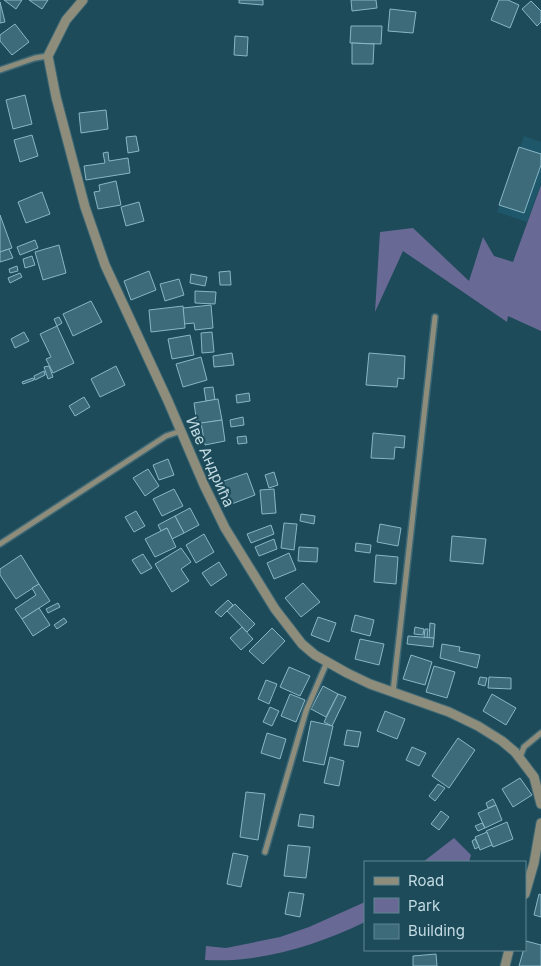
<svg xmlns="http://www.w3.org/2000/svg" width="541" height="966" viewBox="0 0 541 966" font-family="Inter,sans-serif">
<style>
.built{fill:#1e5769}
.green{fill:#686a95}
.building{fill:#3d6b7a;stroke:#87b6c7}
.lines{fill:none;stroke-linecap:round;stroke-linejoin:round}
.minor-casing{stroke:#3e6875;stroke-width:8}
.tertiary-casing{stroke:#3e6875;stroke-width:11}
.minor{stroke:#8e8d7b;stroke-width:5}
.tertiary{stroke:#8e8d7b;stroke-width:9}
.labels{text-anchor:middle;stroke-width:4;stroke-linejoin:round;paint-order:stroke}
.street-label{font-size:15px;fill:#c3dbe3;stroke:#1d4b5a}
</style>
<rect width="100%" height="100%" fill="#1d4b5a"/>
<path class="built" d="M 524,136 L 541,142 L 541,183 L 527,222 L 497,212 Z"/>
<g class="green">
<path d="M 541,185 L 541,331 L 508,316 L 507,322 L 403,251 L 375,312 L 380,232 L 413,228 L 469,281 L 483,237 L 494,256 L 513,262 Z"/>
<path d="M 454,838 L 471,855 L 469,862 L 423,862 Z"/>
<path d="M 365,902 L 365,922 C 315,946 260,963 205,960 L 206,946 L 226,948 L 280,937 L 309,927 Z"/>
</g>
<g class="building">
<path d="M 4,0 L 22,0 L 16,9 Z"/>
<path d="M 29,0 L 48,0 L 42,9 Z"/>
<path d="M 239,0 L 263,0 L 263,5 L 239,3 Z"/>
<path d="M 351,0 L 376,0 L 377,8 L 352,11 Z"/>
<path d="M 499,0 L 508,0 L 519,5 L 510,28 L 491,20 Z"/>
<path d="M 531,1 L 541,11 L 541,22 L 537,26 L 522,9 Z"/>
<path d="M 0,2 L 5,22 L 0,23 Z"/>
<path d="M 390,9 L 416,12 L 413,33 L 388,31 Z"/>
<path d="M 15,24 L 29,42 L 12,55 L 0,41 L 0,35 Z"/>
<path d="M 351,26 L 382,26 L 381,44 L 350,43 Z"/>
<path d="M 235,36 L 248,37 L 247,56 L 234,55 Z"/>
<path d="M 352,43 L 374,44 L 373,64 L 352,64 Z"/>
<path d="M 25,95 L 32,124 L 13,129 L 6,100 Z"/>
<path d="M 106,110 L 108,129 L 81,133 L 79,113 Z"/>
<path d="M 32,135 L 38,156 L 20,162 L 14,140 Z"/>
<path d="M 136,136 L 139,151 L 128,153 L 126,137 Z"/>
<path d="M 519,147 L 541,154 L 541,165 L 524,213 L 499,205 Z"/>
<path d="M 108,152 L 109,161 L 128,158 L 130,173 L 86,180 L 84,166 L 105,163 L 103,153 Z"/>
<path d="M 116,181 L 121,205 L 98,209 L 94,192 L 100,191 L 99,185 Z"/>
<path d="M 42,192 L 50,214 L 26,223 L 18,202 Z"/>
<path d="M 139,202 L 144,221 L 126,226 L 121,207 Z"/>
<path d="M 0,215 L 12,248 L 0,252 Z"/>
<path d="M 35,240 L 38,248 L 20,255 L 17,247 Z"/>
<path d="M 59,245 L 66,273 L 43,280 L 35,252 Z"/>
<path d="M 9,249 L 13,258 L 0,262 L 0,252 Z"/>
<path d="M 32,256 L 35,265 L 25,268 L 23,259 Z"/>
<path d="M 17,266 L 18,271 L 10,273 L 9,269 Z"/>
<path d="M 149,271 L 156,290 L 131,300 L 124,281 Z"/>
<path d="M 230,271 L 231,285 L 220,285 L 219,272 Z"/>
<path d="M 20,273 L 22,277 L 10,283 L 8,278 Z"/>
<path d="M 191,274 L 207,277 L 205,286 L 190,283 Z"/>
<path d="M 179,279 L 184,295 L 165,301 L 160,284 Z"/>
<path d="M 195,291 L 216,292 L 215,304 L 195,303 Z"/>
<path d="M 91,301 L 102,322 L 73,336 L 63,314 Z"/>
<path d="M 211,305 L 213,328 L 195,330 L 194,323 L 184,324 L 183,308 Z"/>
<path d="M 183,306 L 185,328 L 151,332 L 149,310 Z"/>
<path d="M 59,317 L 62,323 L 57,326 L 54,319 Z"/>
<path d="M 57,326 L 74,363 L 53,373 L 46,359 L 51,357 L 40,334 Z"/>
<path d="M 24,332 L 29,341 L 15,348 L 11,339 Z"/>
<path d="M 212,332 L 214,352 L 202,353 L 201,333 Z"/>
<path d="M 190,335 L 194,355 L 172,359 L 168,339 Z"/>
<path d="M 232,353 L 234,365 L 214,367 L 213,356 Z"/>
<path d="M 369,353 L 405,356 L 404,379 L 398,378 L 397,387 L 366,385 Z"/>
<path d="M 201,357 L 207,380 L 183,387 L 176,364 Z"/>
<path d="M 49,366 L 53,377 L 48,379 L 44,367 Z"/>
<path d="M 116,366 L 125,385 L 100,397 L 91,379 Z"/>
<path d="M 44,371 L 45,375 L 35,380 L 34,376 Z"/>
<path d="M 33,378 L 34,380 L 23,384 L 22,382 Z"/>
<path d="M 213,387 L 215,400 L 206,401 L 204,388 Z"/>
<path d="M 249,393 L 250,401 L 237,403 L 236,395 Z"/>
<path d="M 84,397 L 90,407 L 75,416 L 69,406 Z"/>
<path d="M 218,399 L 222,420 L 197,424 L 194,403 Z"/>
<path d="M 243,417 L 244,425 L 231,427 L 230,420 Z"/>
<path d="M 222,420 L 225,441 L 205,445 L 201,423 Z"/>
<path d="M 373,433 L 405,436 L 404,448 L 395,447 L 394,459 L 371,458 Z"/>
<path d="M 246,436 L 247,443 L 238,444 L 237,437 Z"/>
<path d="M 168,459 L 174,475 L 159,480 L 153,465 Z"/>
<path d="M 148,469 L 159,486 L 145,496 L 133,478 Z"/>
<path d="M 274,472 L 278,485 L 269,488 L 265,475 Z"/>
<path d="M 247,473 L 255,495 L 229,505 L 221,482 Z"/>
<path d="M 174,489 L 183,506 L 162,516 L 153,499 Z"/>
<path d="M 274,489 L 276,513 L 262,514 L 260,490 Z"/>
<path d="M 190,508 L 199,525 L 184,533 L 175,516 Z"/>
<path d="M 136,511 L 145,526 L 134,532 L 125,517 Z"/>
<path d="M 301,514 L 315,516 L 314,524 L 300,521 Z"/>
<path d="M 175,516 L 184,533 L 172,539 L 167,528 L 161,531 L 158,525 Z"/>
<path d="M 284,523 L 297,524 L 294,550 L 281,548 Z"/>
<path d="M 380,524 L 401,528 L 398,546 L 377,542 Z"/>
<path d="M 271,525 L 274,534 L 251,543 L 247,534 Z"/>
<path d="M 167,528 L 176,547 L 155,557 L 145,539 Z"/>
<path d="M 204,534 L 214,552 L 196,563 L 186,545 Z"/>
<path d="M 452,536 L 486,539 L 483,564 L 450,561 Z"/>
<path d="M 274,539 L 277,549 L 259,556 L 255,547 Z"/>
<path d="M 356,543 L 371,545 L 370,553 L 355,551 Z"/>
<path d="M 299,547 L 318,548 L 317,562 L 298,561 Z"/>
<path d="M 181,548 L 191,562 L 181,569 L 189,581 L 172,592 L 155,564 Z"/>
<path d="M 289,553 L 296,570 L 274,579 L 267,563 Z"/>
<path d="M 143,554 L 152,568 L 141,574 L 132,560 Z"/>
<path d="M 21,555 L 39,584 L 16,599 L 0,575 L 0,569 Z"/>
<path d="M 376,555 L 398,557 L 396,584 L 374,582 Z"/>
<path d="M 219,562 L 227,575 L 211,586 L 202,573 Z"/>
<path d="M 303,583 L 320,602 L 301,617 L 285,598 Z"/>
<path d="M 39,584 L 50,601 L 22,619 L 15,609 L 36,595 L 32,588 Z"/>
<path d="M 228,600 L 233,605 L 221,617 L 215,612 Z"/>
<path d="M 58,603 L 60,607 L 48,613 L 46,609 Z"/>
<path d="M 235,604 L 255,624 L 247,632 L 227,611 Z"/>
<path d="M 39,608 L 50,625 L 33,636 L 22,619 Z"/>
<path d="M 355,615 L 374,620 L 370,636 L 351,631 Z"/>
<path d="M 318,617 L 336,623 L 329,642 L 311,635 Z"/>
<path d="M 64,618 L 67,622 L 57,629 L 54,625 Z"/>
<path d="M 430,623 L 435,624 L 434,638 L 429,638 Z"/>
<path d="M 242,627 L 253,639 L 241,650 L 230,638 Z"/>
<path d="M 415,627 L 424,629 L 423,635 L 414,634 Z"/>
<path d="M 272,628 L 285,641 L 263,664 L 249,651 Z"/>
<path d="M 425,629 L 428,629 L 427,638 L 424,637 Z"/>
<path d="M 408,636 L 434,638 L 433,647 L 407,644 Z"/>
<path d="M 360,639 L 384,644 L 379,665 L 355,659 Z"/>
<path d="M 442,644 L 460,647 L 459,651 L 480,655 L 477,668 L 440,658 Z"/>
<path d="M 411,655 L 432,662 L 425,685 L 403,679 Z"/>
<path d="M 434,666 L 455,672 L 447,698 L 426,692 Z"/>
<path d="M 289,667 L 310,676 L 300,696 L 280,687 Z"/>
<path d="M 480,677 L 487,678 L 485,686 L 478,684 Z"/>
<path d="M 489,677 L 511,678 L 511,689 L 488,688 Z"/>
<path d="M 266,680 L 277,684 L 269,704 L 258,699 Z"/>
<path d="M 323,686 L 338,694 L 326,717 L 311,709 Z"/>
<path d="M 290,694 L 305,700 L 296,722 L 281,716 Z"/>
<path d="M 338,694 L 346,697 L 332,726 L 324,722 Z"/>
<path d="M 492,694 L 516,708 L 506,725 L 483,711 Z"/>
<path d="M 270,707 L 279,711 L 272,726 L 263,722 Z"/>
<path d="M 385,711 L 405,719 L 397,739 L 377,731 Z"/>
<path d="M 311,721 L 333,726 L 324,765 L 303,761 Z"/>
<path d="M 347,730 L 361,732 L 358,747 L 344,745 Z"/>
<path d="M 267,733 L 286,739 L 280,759 L 261,753 Z"/>
<path d="M 458,738 L 475,750 L 449,788 L 432,776 Z"/>
<path d="M 412,747 L 426,753 L 419,766 L 406,760 Z"/>
<path d="M 330,757 L 344,761 L 339,786 L 324,783 Z"/>
<path d="M 520,778 L 532,795 L 513,807 L 502,789 Z"/>
<path d="M 438,784 L 445,788 L 435,801 L 429,796 Z"/>
<path d="M 246,792 L 265,794 L 258,840 L 240,837 Z"/>
<path d="M 493,799 L 496,805 L 488,808 L 486,803 Z"/>
<path d="M 496,805 L 502,820 L 485,828 L 478,813 Z"/>
<path d="M 441,811 L 449,817 L 439,830 L 431,824 Z"/>
<path d="M 300,814 L 314,816 L 313,828 L 298,826 Z"/>
<path d="M 507,822 L 513,839 L 493,847 L 486,831 Z"/>
<path d="M 482,823 L 485,828 L 478,831 L 475,826 Z"/>
<path d="M 487,832 L 492,845 L 480,850 L 475,837 Z"/>
<path d="M 475,839 L 479,847 L 475,849 L 472,841 Z"/>
<path d="M 288,845 L 310,847 L 306,878 L 284,876 Z"/>
<path d="M 233,853 L 248,856 L 241,887 L 227,884 Z"/>
<path d="M 289,892 L 304,894 L 300,917 L 285,914 Z"/>
<path d="M 539,894 L 541,895 L 541,917 L 534,915 Z"/>
<path d="M 526,941 L 541,945 L 541,966 L 519,966 Z"/>
<path d="M 436,954 L 437,966 L 413,966 L 413,956 Z"/>
</g>
<g class="lines">
<g class="minor-casing">
<g id="minor">
<path d="M 0,70 L 35,58 L 48,56"/>
<path d="M 0,544 L 166,436 L 181,431"/>
<path d="M 393,692 L 435,317"/>
<path d="M 520,757 L 524,747 L 541,733"/>
<path d="M 265,852 L 306,711 L 327,662"/>
</g>
</g>
<g class="tertiary-casing">
<g id="tertiary">
<path d="M 83,0 L 66,20 L 48,56 L 56,97 L 85,207 L 105,265 L 168,401 L 204,485 L 225,528 L 275,609 L 302,644 L 315,655 L 347,673 L 370,684 L 449,712 L 478,726 L 502,741 L 515,752 L 534,777 L 541,804"/>
<path d="M 525,894 L 534,863 L 541,823"/>
<path d="M 505,966 L 509,950"/>
</g>
</g>
<use href="#minor" class="minor"/>
<use href="#tertiary" class="tertiary"/>
</g>
<g class="labels">
<g class="street-label">
<text transform="translate(210 462) rotate(66)" y="5">Иве Андрића</text>
</g>
</g>
<rect x="364" y="861" width="162" height="90" fill="#1d4b5a" stroke="#5f8591"/>
<rect x="374" y="877" width="25" height="8" fill="#8e8d7b" stroke="#5f8591"/>
<text x="408" y="886" font-size="15" fill="#c3dbe3">Road</text>
<rect x="374" y="898" width="25" height="15" fill="#686a95" stroke="#5f8591"/>
<text x="408" y="911" font-size="15" fill="#c3dbe3">Park</text>
<rect x="374" y="924" width="25" height="15" fill="#3d6b7a" stroke="#5f8591"/>
<text x="408" y="936" font-size="15" fill="#c3dbe3">Building</text>
</svg>
